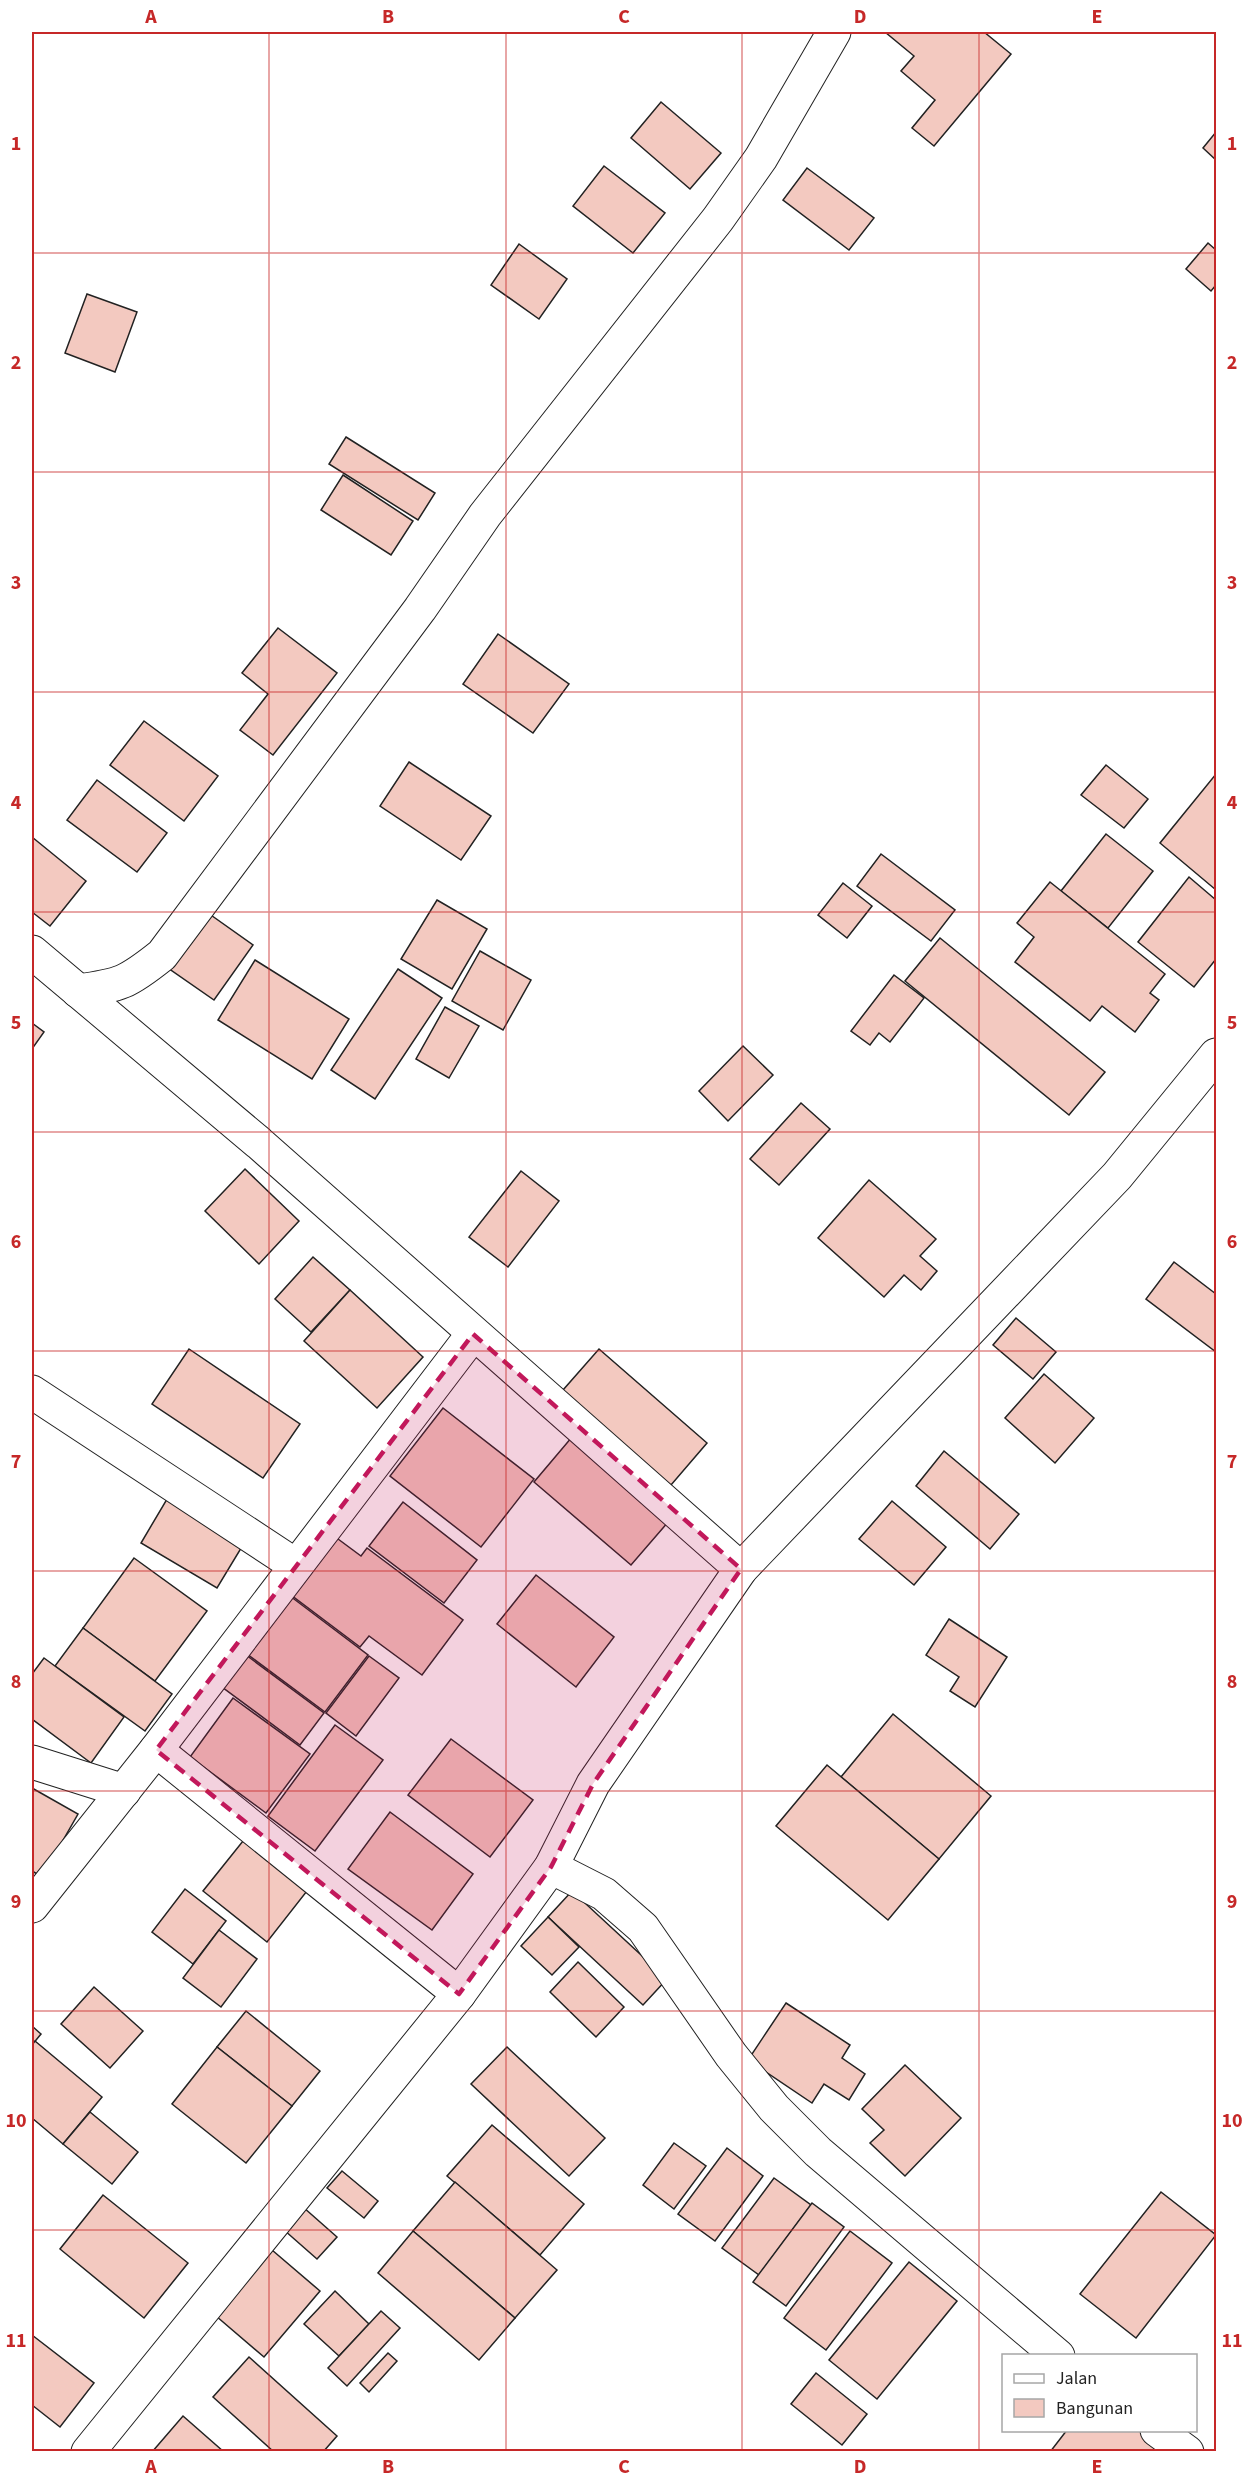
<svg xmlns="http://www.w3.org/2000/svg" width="1248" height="2483" viewBox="0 0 1248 2483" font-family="'Source Sans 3',sans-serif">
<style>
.building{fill:#f3c9c0;stroke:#222;stroke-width:1.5}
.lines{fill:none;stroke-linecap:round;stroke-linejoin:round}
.minor-casing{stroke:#222;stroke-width:35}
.minor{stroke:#fff;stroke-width:33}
.marked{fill:#c2185b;fill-opacity:0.2;stroke:#c2185b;stroke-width:4.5;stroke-dasharray:12 8;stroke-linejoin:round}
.grid{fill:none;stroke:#c62828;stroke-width:1.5;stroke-opacity:0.55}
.neatline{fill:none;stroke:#c62828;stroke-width:2}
.grid-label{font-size:20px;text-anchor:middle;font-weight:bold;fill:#c62828}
</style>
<rect width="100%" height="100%" fill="#fff"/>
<g class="building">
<path d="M 885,32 L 984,32 L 1011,54 L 934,146 L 912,128 L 935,100 L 901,71 L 914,56 Z"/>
<path d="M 661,102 L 721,153 L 690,189 L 631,138 Z"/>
<path d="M 1216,132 L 1216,160 L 1203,148 Z"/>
<path d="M 604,166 L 665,213 L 633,253 L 573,206 Z"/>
<path d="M 807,168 L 874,218 L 849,250 L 783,200 Z"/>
<path d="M 1208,243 L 1216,250 L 1216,285 L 1211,291 L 1186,269 Z"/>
<path d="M 519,244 L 567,279 L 539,319 L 491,285 Z"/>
<path d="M 87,294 L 137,312 L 115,372 L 65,353 Z"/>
<path d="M 346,437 L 435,493 L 418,520 L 329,464 Z"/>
<path d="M 343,475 L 413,521 L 391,555 L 321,510 Z"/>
<path d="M 278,628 L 337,673 L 273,755 L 240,730 L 268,694 L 242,673 Z"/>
<path d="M 498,634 L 569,684 L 533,733 L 463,684 Z"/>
<path d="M 144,721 L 218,776 L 184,821 L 110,765 Z"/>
<path d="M 409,762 L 491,816 L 461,860 L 380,806 Z"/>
<path d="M 1106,765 L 1148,799 L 1124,828 L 1081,795 Z"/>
<path d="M 1216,774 L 1216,890 L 1160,843 Z"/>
<path d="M 97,780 L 167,833 L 137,872 L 67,820 Z"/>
<path d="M 1106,834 L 1153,871 L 1108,928 L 1061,891 Z"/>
<path d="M 32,837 L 86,881 L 50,926 L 32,912 Z"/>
<path d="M 881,854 L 955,910 L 931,941 L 857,886 Z"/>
<path d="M 1189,877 L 1216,900 L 1216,959 L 1194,987 L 1138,942 Z"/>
<path d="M 1050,882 L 1165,974 L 1150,993 L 1159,1000 L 1135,1032 L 1102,1006 L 1090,1021 L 1015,962 L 1034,937 L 1017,923 Z"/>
<path d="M 843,883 L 872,906 L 847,938 L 818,915 Z"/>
<path d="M 437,900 L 487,929 L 452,989 L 401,959 Z"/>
<path d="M 208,913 L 253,945 L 214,1000 L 168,968 Z"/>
<path d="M 940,938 L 1105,1072 L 1069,1115 L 905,981 Z"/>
<path d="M 480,951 L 531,980 L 503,1030 L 452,1001 Z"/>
<path d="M 255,960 L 349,1019 L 312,1079 L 218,1020 Z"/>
<path d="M 398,969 L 442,998 L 375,1099 L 331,1070 Z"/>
<path d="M 894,975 L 924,998 L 890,1042 L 879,1033 L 870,1045 L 851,1031 Z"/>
<path d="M 445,1007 L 479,1026 L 449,1078 L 416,1059 Z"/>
<path d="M 32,1023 L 44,1032 L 32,1049 Z"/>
<path d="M 743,1046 L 773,1075 L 728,1121 L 699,1091 Z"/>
<path d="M 801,1103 L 830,1129 L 779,1185 L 750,1159 Z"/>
<path d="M 245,1169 L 299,1221 L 259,1264 L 205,1211 Z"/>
<path d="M 521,1171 L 559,1201 L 508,1267 L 469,1237 Z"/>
<path d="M 869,1180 L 936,1239 L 920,1256 L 937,1271 L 921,1290 L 904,1275 L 884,1297 L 818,1238 Z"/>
<path d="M 313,1257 L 350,1290 L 311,1332 L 275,1299 Z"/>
<path d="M 1174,1262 L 1216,1294 L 1216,1352 L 1146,1299 Z"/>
<path d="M 350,1290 L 423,1357 L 377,1408 L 304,1341 Z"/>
<path d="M 1016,1318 L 1056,1352 L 1033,1379 L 993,1345 Z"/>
<path d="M 189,1349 L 300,1424 L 263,1478 L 152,1404 Z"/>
<path d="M 599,1349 L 707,1443 L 665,1492 L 556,1398 Z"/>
<path d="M 1044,1374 L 1094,1418 L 1055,1463 L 1005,1418 Z"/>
<path d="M 443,1408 L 534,1479 L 481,1547 L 390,1476 Z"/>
<path d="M 572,1437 L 669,1521 L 631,1565 L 534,1482 Z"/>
<path d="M 944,1451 L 1019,1514 L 990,1549 L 916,1486 Z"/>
<path d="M 170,1494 L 246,1540 L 217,1588 L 141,1543 Z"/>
<path d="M 892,1501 L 946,1547 L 914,1585 L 859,1539 Z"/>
<path d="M 403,1502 L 477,1560 L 444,1603 L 369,1546 Z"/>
<path d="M 334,1536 L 361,1556 L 367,1548 L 463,1620 L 422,1675 L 369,1636 L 360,1647 L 291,1595 Z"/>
<path d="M 134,1558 L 207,1611 L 155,1681 L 83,1628 Z"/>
<path d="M 536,1575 L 614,1637 L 576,1687 L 497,1624 Z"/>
<path d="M 290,1596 L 368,1655 L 325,1712 L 247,1654 Z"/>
<path d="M 949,1619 L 1007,1657 L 975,1707 L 950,1691 L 959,1677 L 926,1655 Z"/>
<path d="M 83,1628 L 172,1694 L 145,1731 L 55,1666 Z"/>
<path d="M 246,1655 L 324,1713 L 300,1745 L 222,1687 Z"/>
<path d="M 369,1656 L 399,1678 L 356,1736 L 326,1713 Z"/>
<path d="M 44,1658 L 124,1717 L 91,1763 L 32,1719 L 32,1674 Z"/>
<path d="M 233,1698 L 310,1754 L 266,1813 L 190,1757 Z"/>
<path d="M 893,1714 L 991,1796 L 939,1859 L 841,1777 Z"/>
<path d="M 335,1725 L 383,1760 L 315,1851 L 268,1816 Z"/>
<path d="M 451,1739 L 533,1800 L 490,1857 L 408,1795 Z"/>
<path d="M 827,1765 L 939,1859 L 888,1920 L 776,1826 Z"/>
<path d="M 32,1788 L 78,1814 L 42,1877 L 32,1871 Z"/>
<path d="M 390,1812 L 473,1874 L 432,1930 L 348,1869 Z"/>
<path d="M 243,1841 L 307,1891 L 267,1942 L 203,1891 Z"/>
<path d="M 185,1889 L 226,1921 L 193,1964 L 152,1932 Z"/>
<path d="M 572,1891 L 667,1979 L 643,2005 L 548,1917 Z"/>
<path d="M 548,1917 L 579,1947 L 552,1975 L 521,1946 Z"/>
<path d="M 219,1930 L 257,1959 L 221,2007 L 183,1978 Z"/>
<path d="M 578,1962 L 624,2007 L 596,2037 L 550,1992 Z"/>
<path d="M 94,1987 L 143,2031 L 110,2068 L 61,2024 Z"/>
<path d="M 786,2003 L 850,2045 L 842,2058 L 865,2074 L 849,2100 L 824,2084 L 812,2103 L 748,2060 Z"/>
<path d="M 246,2011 L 320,2071 L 292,2106 L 217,2047 Z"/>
<path d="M 32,2026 L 41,2034 L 32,2045 Z"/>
<path d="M 35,2041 L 102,2097 L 63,2144 L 32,2118 L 32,2045 Z"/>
<path d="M 217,2047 L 292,2106 L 246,2163 L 172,2104 Z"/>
<path d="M 507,2047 L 605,2138 L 569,2176 L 471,2084 Z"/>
<path d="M 905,2065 L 961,2118 L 905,2176 L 870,2143 L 884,2130 L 862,2109 Z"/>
<path d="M 90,2112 L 138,2152 L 112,2184 L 63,2144 Z"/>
<path d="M 492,2125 L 584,2204 L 540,2255 L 447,2176 Z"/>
<path d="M 674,2143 L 706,2166 L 674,2209 L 643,2185 Z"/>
<path d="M 727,2148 L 763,2176 L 715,2241 L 678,2214 Z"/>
<path d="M 342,2171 L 378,2201 L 364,2218 L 327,2188 Z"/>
<path d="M 774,2178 L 811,2205 L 759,2275 L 722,2248 Z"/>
<path d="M 455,2182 L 557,2270 L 515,2318 L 413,2231 Z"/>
<path d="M 1161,2192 L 1216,2235 L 1136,2338 L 1080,2294 Z"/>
<path d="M 103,2195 L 188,2263 L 144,2318 L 60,2249 Z"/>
<path d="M 812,2203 L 844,2227 L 786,2306 L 753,2282 Z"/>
<path d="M 303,2207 L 337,2237 L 317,2259 L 284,2230 Z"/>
<path d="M 413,2231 L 515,2318 L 479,2360 L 378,2273 Z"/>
<path d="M 850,2231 L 892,2263 L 826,2350 L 784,2318 Z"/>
<path d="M 272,2250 L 320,2291 L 264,2357 L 216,2316 Z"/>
<path d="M 909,2262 L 957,2301 L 877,2399 L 829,2360 Z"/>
<path d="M 335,2291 L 369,2324 L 339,2356 L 304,2324 Z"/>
<path d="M 381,2311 L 400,2328 L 347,2386 L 328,2368 Z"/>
<path d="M 32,2335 L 94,2383 L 60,2427 L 32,2405 Z"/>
<path d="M 388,2353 L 397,2361 L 369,2392 L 360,2383 Z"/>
<path d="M 249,2357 L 337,2436 L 323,2452 L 274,2452 L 213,2397 Z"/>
<path d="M 816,2373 L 867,2414 L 842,2445 L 791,2404 Z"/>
<path d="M 183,2416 L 224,2452 L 152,2452 Z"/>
<path d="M 1067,2430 L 1144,2430 L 1169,2452 L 1050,2452 Z"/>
</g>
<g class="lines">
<g class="minor-casing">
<g id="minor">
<path d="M 32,952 L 259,1143 L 741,1569"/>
<path d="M 78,991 C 121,985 127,983 162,955 L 420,609 L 485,515 L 718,219 L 761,158 L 834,32"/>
<path d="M 32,1392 L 295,1565"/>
<path d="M 156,1750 L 459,1994"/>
<path d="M 32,1762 L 124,1791"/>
<path d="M 551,1867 L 604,1894 L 643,1928 L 731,2055 L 774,2108 L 818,2152 L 1058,2356"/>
<path d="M 32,1906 L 156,1750 L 473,1334"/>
<path d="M 1157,2430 L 1187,2452"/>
<path d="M 88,2452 L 459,1994 L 551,1867 L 593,1784 L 741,1569 L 1117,1176 L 1216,1055"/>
</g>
</g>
<use href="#minor" class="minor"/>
</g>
<path class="marked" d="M 473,1334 L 741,1569 L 593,1784 L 551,1867 L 459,1994 L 156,1750 Z"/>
<path class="grid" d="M 269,32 L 269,2452M 506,32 L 506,2452M 742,32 L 742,2452M 979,32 L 979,2452M 32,253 L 1216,253M 32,472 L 1216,472M 32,692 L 1216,692M 32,912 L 1216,912M 32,1132 L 1216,1132M 32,1351 L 1216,1351M 32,1571 L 1216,1571M 32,1791 L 1216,1791M 32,2011 L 1216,2011M 32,2230 L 1216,2230"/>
<rect width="1248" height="2483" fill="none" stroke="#ffffff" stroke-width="66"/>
<rect x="1002" y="2354" width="195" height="78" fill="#ffffff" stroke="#a7a7a7" stroke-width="1.5"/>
<rect x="1014" y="2374" width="30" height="9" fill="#ffffff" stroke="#a7a7a7" stroke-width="1.5"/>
<text x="1056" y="2384" font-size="18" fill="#222222">Jalan</text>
<rect x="1014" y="2399" width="30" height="18" fill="#f3c9c0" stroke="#a7a7a7" stroke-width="1.5"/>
<text x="1056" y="2414" font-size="18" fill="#222222">Bangunan</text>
<rect x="33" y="33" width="1182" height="2417" class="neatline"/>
<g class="grid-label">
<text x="151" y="23">A</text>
<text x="388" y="23">B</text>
<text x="624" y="23">C</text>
<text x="860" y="23">D</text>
<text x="1097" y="23">E</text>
<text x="16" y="150">1</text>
<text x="1232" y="150">1</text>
<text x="16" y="369">2</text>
<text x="1232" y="369">2</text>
<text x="16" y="589">3</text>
<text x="1232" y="589">3</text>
<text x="16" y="809">4</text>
<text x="1232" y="809">4</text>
<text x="16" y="1029">5</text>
<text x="1232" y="1029">5</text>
<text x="16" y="1248">6</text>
<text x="1232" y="1248">6</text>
<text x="16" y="1468">7</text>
<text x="1232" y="1468">7</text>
<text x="16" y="1688">8</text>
<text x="1232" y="1688">8</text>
<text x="16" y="1908">9</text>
<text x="1232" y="1908">9</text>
<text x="16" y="2127">10</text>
<text x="1232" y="2127">10</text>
<text x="16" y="2347">11</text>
<text x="1232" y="2347">11</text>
<text x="151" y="2473">A</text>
<text x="388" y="2473">B</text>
<text x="624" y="2473">C</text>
<text x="860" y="2473">D</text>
<text x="1097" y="2473">E</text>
</g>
</svg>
